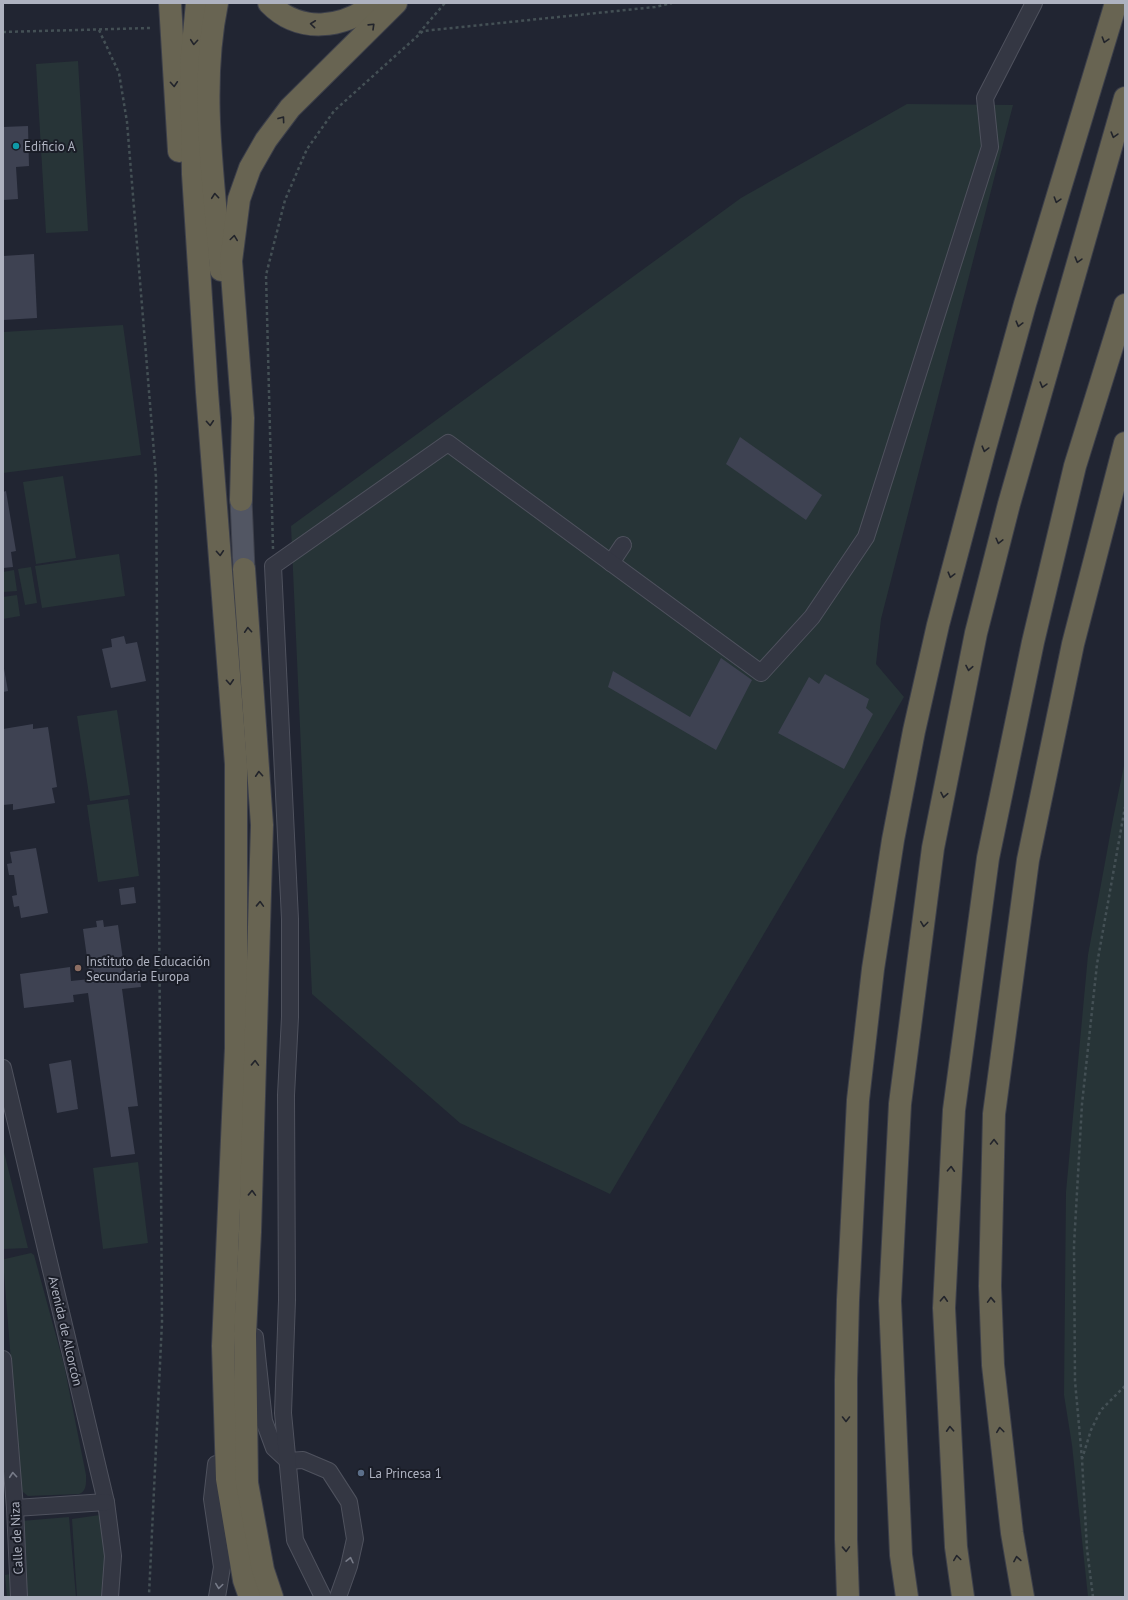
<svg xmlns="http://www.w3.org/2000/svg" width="1128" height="1600" viewBox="0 0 1128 1600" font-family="'PT Sans',sans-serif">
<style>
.green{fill:#273437}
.building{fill:#3e4252}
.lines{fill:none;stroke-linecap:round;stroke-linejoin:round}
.minor-casing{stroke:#4f525e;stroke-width:18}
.major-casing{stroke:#3e414c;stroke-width:23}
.highway-casing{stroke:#3c3f4a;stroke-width:24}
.path{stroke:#445055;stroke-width:2.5;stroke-dasharray:3 3;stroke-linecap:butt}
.minor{stroke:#343743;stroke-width:16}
.major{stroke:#525663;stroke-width:21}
.highway{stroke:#686452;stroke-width:22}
.oneway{stroke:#22242b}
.oneway2{stroke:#777b88}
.culture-dot{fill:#0f9aa8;stroke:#1a1d27;stroke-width:1.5}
.education-dot{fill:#8d6e63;stroke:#1a1d27;stroke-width:1.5}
.service-dot{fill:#5c6f8a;stroke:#1a1d27;stroke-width:1.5}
.labels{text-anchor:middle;stroke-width:4;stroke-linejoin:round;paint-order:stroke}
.poi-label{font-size:13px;fill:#aeb2c0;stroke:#1a1d27;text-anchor:start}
.street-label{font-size:13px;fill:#aeb2c0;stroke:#1a1d27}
</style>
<rect width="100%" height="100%" fill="#212532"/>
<g class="green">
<path d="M 78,61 L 88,231 L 46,233 L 36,64 Z"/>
<path d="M 907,104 L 1013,105 L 881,619 L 876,664 L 904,697 L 610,1194 L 460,1123 L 312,994 L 291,526 L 741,198 Z"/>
<path d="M 123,325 L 141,455 L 3,473 L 3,332 Z"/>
<path d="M 63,476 L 76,558 L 36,564 L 23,482 Z"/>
<path d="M 119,554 L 125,596 L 42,608 L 35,566 Z"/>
<path d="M 31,567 L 37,603 L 25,605 L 18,569 Z"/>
<path d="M 14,570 L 17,591 L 3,592 L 3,572 Z"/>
<path d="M 17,595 L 20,616 L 3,619 L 3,597 Z"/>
<path d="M 117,710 L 130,795 L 90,801 L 77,716 Z"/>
<path d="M 1125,761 L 1125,1597 L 1088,1597 L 1072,1445 L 1064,1395 L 1066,1192 L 1088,955 L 1113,819 Z"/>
<path d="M 128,799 L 139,876 L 98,882 L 87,805 Z"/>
<path d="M 3,1148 L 28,1248 L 3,1249 Z"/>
<path d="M 138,1162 L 148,1243 L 103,1249 L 93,1168 Z"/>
<path d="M 31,1253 L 34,1255 L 64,1365 L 86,1475 C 86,1483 87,1491 79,1494 L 28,1496 L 23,1492 L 21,1488 L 3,1260 L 5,1259 Z"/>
<path d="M 100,1515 L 106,1548 L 105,1597 L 77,1597 L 72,1519 Z"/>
<path d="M 69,1517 L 76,1597 L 28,1597 L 21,1521 Z"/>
<path d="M 10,1574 L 12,1597 L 7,1597 L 5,1575 Z"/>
</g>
<g class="building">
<path d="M 28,126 L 29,166 L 16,167 L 18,199 L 3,200 L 3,127 Z"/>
<path d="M 34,254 L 37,318 L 3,320 L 3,256 Z"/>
<path d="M 740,437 L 822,495 L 806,520 L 726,464 Z"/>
<path d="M 6,491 L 16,551 L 11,552 L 13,567 L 3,568 L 3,492 Z"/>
<path d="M 124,636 L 126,644 L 137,642 L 146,681 L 111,688 L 102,649 L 112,647 L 111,639 Z"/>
<path d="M 721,658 L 752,680 L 716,750 L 608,687 L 613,671 L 690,717 Z"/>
<path d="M 3,663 L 8,691 L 3,692 Z"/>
<path d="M 825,674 L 869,699 L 866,708 L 873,714 L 844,769 L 778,733 L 809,677 L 819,684 Z"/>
<path d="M 33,724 L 33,729 L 48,727 L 57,787 L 52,788 L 55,803 L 13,810 L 13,804 L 3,805 L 3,729 Z"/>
<path d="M 36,848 L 48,913 L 21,918 L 19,906 L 14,907 L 12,896 L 17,895 L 14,875 L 9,875 L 7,864 L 12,863 L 10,852 Z"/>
<path d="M 134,887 L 136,903 L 121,905 L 119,889 Z"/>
<path d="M 103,920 L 104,927 L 118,925 L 125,973 L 139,971 L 141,987 L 122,989 L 138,1106 L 128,1107 L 135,1154 L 111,1157 L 88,993 L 73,995 L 74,1002 L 24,1008 L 20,974 L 70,967 L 71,981 L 90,979 L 83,929 L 97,927 L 96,921 Z"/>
<path d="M 71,1060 L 78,1109 L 57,1113 L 49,1064 Z"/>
</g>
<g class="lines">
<g class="minor-casing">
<g id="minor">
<path d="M 611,563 L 623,545"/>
<path d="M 3,1068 L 106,1502 L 113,1556 L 110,1597"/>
<path d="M 255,1337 L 264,1421 L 274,1448 L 288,1461 L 303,1460 L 329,1471 L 349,1502 L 355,1539 L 349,1566 L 338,1597"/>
<path d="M 3,1359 L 15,1508 L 19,1597"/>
<path d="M 216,1464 L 212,1499 L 222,1567 L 217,1597"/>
<path d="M 15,1508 L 106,1502"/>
<path d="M 323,1597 L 295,1540 L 283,1413 L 287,1300 L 286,1095 L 290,1017 L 290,919 L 273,566 L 448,443 L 761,673 L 812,617 L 866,537 L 990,147 L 985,98 L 1034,3"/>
</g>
</g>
<g class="major-casing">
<path id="major" d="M 241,500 L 244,569"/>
</g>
<g class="highway-casing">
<g id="highway">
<path d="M 170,3 L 179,151"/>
<path d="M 197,3 L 191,65 L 193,174 L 207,392 L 236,764 L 236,1048 L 223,1346 L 227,1479 L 244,1580 L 250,1597"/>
<path d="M 217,3 C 199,90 214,182 221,270"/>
<path d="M 269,3 C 299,34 343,29 375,3"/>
<path d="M 241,500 L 243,418 L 231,261 L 239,199 L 250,168 L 266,140 L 290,108 L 396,3"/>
<path d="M 244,569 L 262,825 L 250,1232 L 245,1334 L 247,1483 L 263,1570 L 272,1597"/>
<path d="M 848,1597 L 846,1539 L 846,1380 L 848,1300 L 858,1100 L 873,969 L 893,840 L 914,731 L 938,625 L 985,448 L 1025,304 L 1116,3"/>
<path d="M 907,1597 L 901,1555 L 890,1301 L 900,1104 L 933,848 L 976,633 L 1009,504 L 1125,98"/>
<path d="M 963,1597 L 956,1547 L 944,1308 L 954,1110 L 988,858 L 1033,642 L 1075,466 L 1125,305"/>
<path d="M 1023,1597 L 1012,1533 L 993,1365 L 990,1286 L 994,1114 L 1028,860 L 1073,644 L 1125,443"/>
</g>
</g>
<g class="path">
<path d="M 99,30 L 119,73 L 127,122 L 156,477 L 162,1322 L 149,1595"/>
<path d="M 3,32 L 151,28"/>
<path d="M 419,33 L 445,3"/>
<path d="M 273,549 L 266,275 L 285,200 L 307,149 L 334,111 L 423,31 L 655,7 L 672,3"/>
<path d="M 1082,1459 L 1075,1381 L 1074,1245 L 1082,1104 L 1097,964 L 1125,807"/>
<path d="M 1093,1597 L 1087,1549 L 1082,1459 L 1091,1430 L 1101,1410 L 1125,1386"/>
</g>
<use href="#minor" class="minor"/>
<use href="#major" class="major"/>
<use href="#highway" class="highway"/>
</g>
<defs><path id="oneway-chevron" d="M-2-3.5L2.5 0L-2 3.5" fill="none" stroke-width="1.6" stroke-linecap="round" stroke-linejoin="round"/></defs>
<g class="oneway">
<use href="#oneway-chevron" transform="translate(313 24) rotate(-174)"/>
<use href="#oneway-chevron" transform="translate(372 26) rotate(-44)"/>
<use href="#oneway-chevron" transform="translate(1105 40) rotate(107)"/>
<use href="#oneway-chevron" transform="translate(194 42) rotate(95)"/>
<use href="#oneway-chevron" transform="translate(174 84) rotate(86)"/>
<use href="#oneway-chevron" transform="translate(282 119) rotate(-54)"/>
<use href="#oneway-chevron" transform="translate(1114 135) rotate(106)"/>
<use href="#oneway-chevron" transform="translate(215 196) rotate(-95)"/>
<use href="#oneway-chevron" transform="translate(1057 200) rotate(107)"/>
<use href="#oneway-chevron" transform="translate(234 238) rotate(-82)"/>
<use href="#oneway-chevron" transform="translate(1078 260) rotate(106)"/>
<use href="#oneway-chevron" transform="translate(1019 324) rotate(105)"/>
<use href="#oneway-chevron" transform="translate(1043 385) rotate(106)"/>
<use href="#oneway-chevron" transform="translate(210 423) rotate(86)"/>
<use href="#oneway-chevron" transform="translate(985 449) rotate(105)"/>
<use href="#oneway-chevron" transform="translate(999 541) rotate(104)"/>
<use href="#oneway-chevron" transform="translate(220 553) rotate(86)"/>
<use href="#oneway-chevron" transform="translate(951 575) rotate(105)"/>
<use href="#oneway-chevron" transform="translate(248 630) rotate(-94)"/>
<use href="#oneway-chevron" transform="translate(969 668) rotate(101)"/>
<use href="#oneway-chevron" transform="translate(230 682) rotate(86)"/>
<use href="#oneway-chevron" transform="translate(259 774) rotate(-94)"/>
<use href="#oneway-chevron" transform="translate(944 795) rotate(101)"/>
<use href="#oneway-chevron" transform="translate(260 904) rotate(-88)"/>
<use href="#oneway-chevron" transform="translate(924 924) rotate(97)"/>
<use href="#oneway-chevron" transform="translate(255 1063) rotate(-88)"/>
<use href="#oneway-chevron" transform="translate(994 1142) rotate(-90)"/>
<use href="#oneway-chevron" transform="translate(951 1169) rotate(-87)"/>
<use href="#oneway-chevron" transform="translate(252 1193) rotate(-88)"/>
<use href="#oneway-chevron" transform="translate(944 1299) rotate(-87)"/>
<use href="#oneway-chevron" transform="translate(991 1300) rotate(-92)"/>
<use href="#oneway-chevron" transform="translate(846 1419) rotate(90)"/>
<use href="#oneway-chevron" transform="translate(950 1429) rotate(-93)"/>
<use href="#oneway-chevron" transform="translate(1000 1430) rotate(-97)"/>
<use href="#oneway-chevron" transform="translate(846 1549) rotate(88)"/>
<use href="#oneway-chevron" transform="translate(957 1558) rotate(-98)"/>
<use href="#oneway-chevron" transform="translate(1017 1559) rotate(-100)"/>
</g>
<g class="oneway2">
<use href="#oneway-chevron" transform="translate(13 1475) rotate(-95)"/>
<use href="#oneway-chevron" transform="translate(350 1560) rotate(-77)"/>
<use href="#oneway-chevron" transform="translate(219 1586) rotate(98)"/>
</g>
<circle class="culture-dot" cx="16" cy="146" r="4"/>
<circle class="education-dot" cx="78" cy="968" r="4"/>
<circle class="service-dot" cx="361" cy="1473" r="4"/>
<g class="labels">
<g class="poi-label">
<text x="24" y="151">Edificio A</text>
<text x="86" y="966">Instituto de Educación<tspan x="86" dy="15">Secundaria Europa</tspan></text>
<text x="369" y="1478">La Princesa 1</text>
</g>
<g class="street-label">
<text transform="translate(66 1331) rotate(77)" y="5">Avenida de Alcorcón</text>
<text transform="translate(16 1538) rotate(-93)" y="5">Calle de Niza</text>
</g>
</g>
<rect width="1128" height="1600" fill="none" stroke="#aeb2c0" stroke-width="8"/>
</svg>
